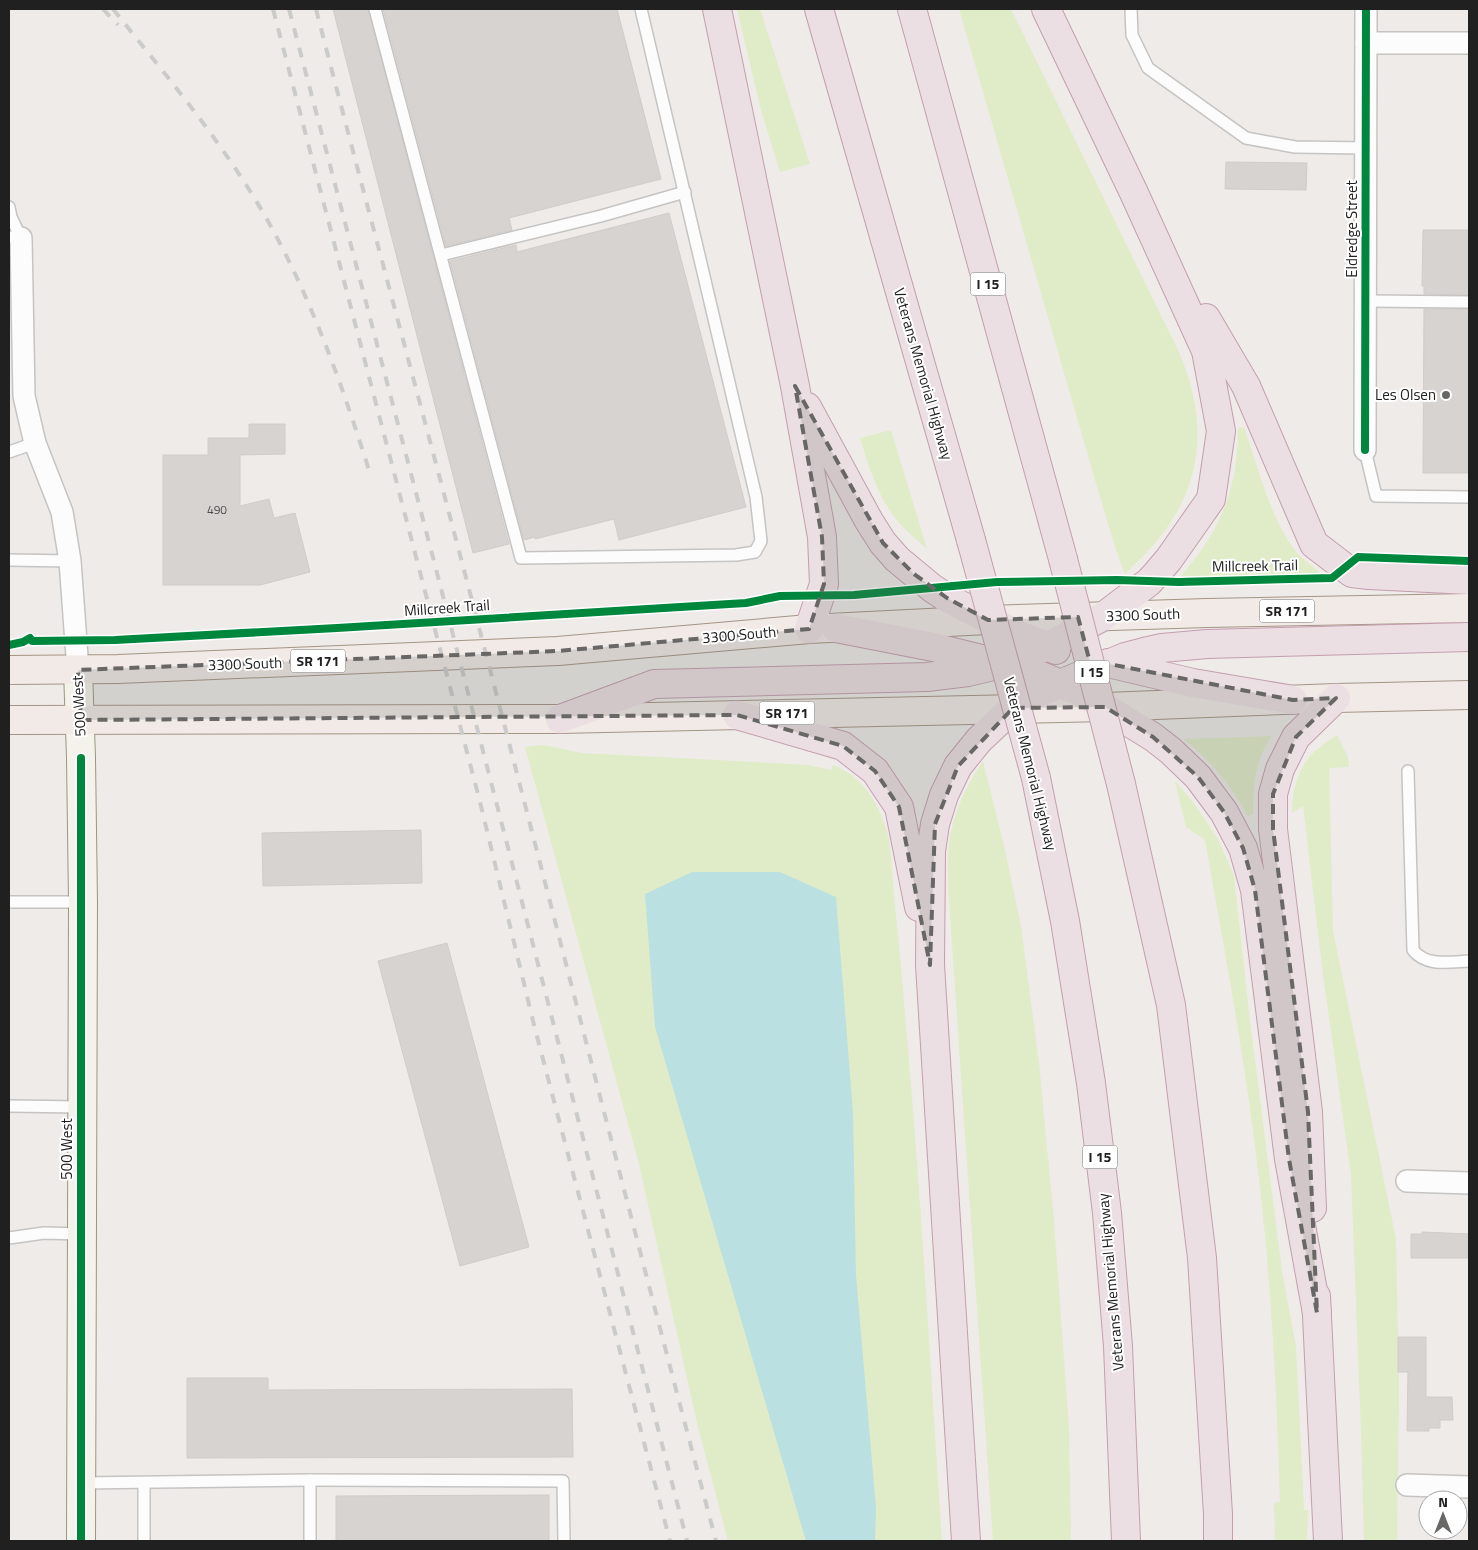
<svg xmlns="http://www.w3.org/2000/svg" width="1478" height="1550" viewBox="0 0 1478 1550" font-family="'Titillium Web',sans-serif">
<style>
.grass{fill:#e0ecc7}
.water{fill:#bbe0e2}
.building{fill:#d7d3d1;stroke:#d1ccca}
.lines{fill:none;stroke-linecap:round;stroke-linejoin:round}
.lane-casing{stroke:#c5c4c3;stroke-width:14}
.street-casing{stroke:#c5c4c3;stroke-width:24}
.secondary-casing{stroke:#999780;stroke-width:30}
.primary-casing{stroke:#a59584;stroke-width:30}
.highway-casing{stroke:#c49eb0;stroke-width:30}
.lane{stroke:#fcfcfc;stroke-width:11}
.street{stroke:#fcfcfc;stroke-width:21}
.secondary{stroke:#f4f3eb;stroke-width:28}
.primary{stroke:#f1eae6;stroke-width:28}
.highway{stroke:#ebdfe3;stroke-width:28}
.rail{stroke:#cbcbca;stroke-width:4;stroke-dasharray:10 10;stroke-linecap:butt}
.highway-bridge-casing{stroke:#c49eb0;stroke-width:30;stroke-linecap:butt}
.highway-bridge{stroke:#ebdfe3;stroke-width:28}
.cycleway-casing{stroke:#fff;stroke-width:11}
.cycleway{stroke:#00873e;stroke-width:8}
.marked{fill:#686766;fill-opacity:0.2;stroke:#686766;stroke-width:4;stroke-dasharray:10 6;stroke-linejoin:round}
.poi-dot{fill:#686766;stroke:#fff;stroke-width:2}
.labels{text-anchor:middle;stroke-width:4;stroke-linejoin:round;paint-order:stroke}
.number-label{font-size:12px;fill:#4e4d4c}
.shield{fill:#fff;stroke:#636363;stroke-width:1}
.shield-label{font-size:14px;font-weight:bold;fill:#202020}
.street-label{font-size:15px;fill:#202020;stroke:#fff}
.poi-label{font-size:15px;fill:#202020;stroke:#fff;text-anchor:end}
</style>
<rect width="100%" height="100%" fill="#eeebe9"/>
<g class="grass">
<path d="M 737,9 L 760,9 L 810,164 L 780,172 L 761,110 Z"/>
<path d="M 959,9 L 1011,9 L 1179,352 C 1207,418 1205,480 1160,537 C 1150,550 1137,562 1125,574 L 1116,550 L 1095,480 Z"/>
<path d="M 1244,427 C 1258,467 1269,515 1294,549 C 1302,559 1313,567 1323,575 L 1194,578 L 1180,577 C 1221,530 1238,490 1238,428 Z"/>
<path d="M 891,430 L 927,549 C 917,540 905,530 896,519 C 877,495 869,467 860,438 Z"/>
<path d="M 1337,735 L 1348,757 L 1349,767 L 1329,768 L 1333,931 L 1396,1239 L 1399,1390 L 1397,1541 L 1364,1541 L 1361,1431 L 1351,1175 L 1322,967 L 1303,806 L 1292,813 C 1292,795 1296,775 1307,760 C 1314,750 1327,742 1337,735 Z"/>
<path d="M 1271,736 C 1255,762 1253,784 1253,814 L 1248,816 C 1230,784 1212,761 1183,739 Z"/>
<path d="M 544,745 L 582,753 L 809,765 L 831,770 L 833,765 C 863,777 878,802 887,831 C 892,851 892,874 894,895 C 898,935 902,975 905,1015 C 921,1190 930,1366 942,1541 L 728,1541 L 698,1427 L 638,1160 L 525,747 Z"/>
<path d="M 983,761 L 1005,850 L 1021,926 L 1039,1063 L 1054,1221 L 1069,1428 L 1071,1541 L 993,1541 L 948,886 C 948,868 947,849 951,832 C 956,806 969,782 983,761 Z"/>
<path d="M 1175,781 L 1193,802 L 1218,839 L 1234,876 L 1250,1021 L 1282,1271 L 1296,1347 L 1304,1510 L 1308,1510 L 1307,1541 L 1275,1541 L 1274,1503 L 1280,1502 C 1277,1400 1272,1297 1261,1196 C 1248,1076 1226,958 1205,840 L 1186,827 Z"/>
</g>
<path class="water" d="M 692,872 L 780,872 L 836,897 L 853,1112 L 856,1275 L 876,1508 L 875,1541 L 806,1541 L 655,1027 L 645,894 Z"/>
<g class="building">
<path d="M 333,9 L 368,9 L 509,544 L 473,553 Z"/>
<path d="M 383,9 L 617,9 L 661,179 L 509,218 L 512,230 L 446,246 Z"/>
<path d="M 1226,162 L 1307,163 L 1306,190 L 1225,189 Z"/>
<path d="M 669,213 L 746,507 L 619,540 L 614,519 L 535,539 L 535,537 L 524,540 L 450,261 L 516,245 L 517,252 Z"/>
<path d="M 1423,230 L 1469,230 L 1469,295 L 1424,294 L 1424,286 L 1422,286 Z"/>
<path d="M 1424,309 L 1469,309 L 1469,473 L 1423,473 Z"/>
<path d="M 249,424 L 285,424 L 285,454 L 240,455 L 240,506 L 269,499 L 274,518 L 295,513 L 310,572 L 260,585 L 163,585 L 163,455 L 208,455 L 208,438 L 249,438 Z"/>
<path d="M 421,830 L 422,883 L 263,886 L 262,833 Z"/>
<path d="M 447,943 L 529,1247 L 460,1266 L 378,961 Z"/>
<path d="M 1422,1232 L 1469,1234 L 1469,1258 L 1411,1258 L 1411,1234 L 1422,1234 Z"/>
<path d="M 1398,1337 L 1426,1337 L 1426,1397 L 1452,1397 L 1453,1420 L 1440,1420 L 1440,1428 L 1429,1428 L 1429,1431 L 1407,1431 L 1408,1372 L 1398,1372 Z"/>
<path d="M 187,1378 L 268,1378 L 268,1390 L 572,1389 L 573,1457 L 187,1458 Z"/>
<path d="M 549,1495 L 549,1541 L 336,1541 L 336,1496 Z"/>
</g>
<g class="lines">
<g class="lane-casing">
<g id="lane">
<path d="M 375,9 L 521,558 L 736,555 L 755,552 L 761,541 L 756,497 L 641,9"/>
<path d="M 1131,9 L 1132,35 L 1148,68 L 1246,138 L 1295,147 L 1366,148"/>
<path d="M 9,207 L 11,217 L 21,238 L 9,237"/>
<path d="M 441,255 L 601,216 L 685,192"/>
<path d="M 1366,301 L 1469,302"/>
<path d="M 1365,450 L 1376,496 L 1469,497"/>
<path d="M 9,452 L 35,443"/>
<path d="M 9,560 L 70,561"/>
<path d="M 1408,771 L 1413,950 C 1426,967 1450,962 1469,961"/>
<path d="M 9,902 L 83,902"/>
<path d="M 9,1106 L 81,1107"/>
<path d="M 9,1238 L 44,1233 L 81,1234"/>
<path d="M 310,1480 L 310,1541"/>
<path d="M 81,1483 L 310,1480 L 563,1481 L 564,1541"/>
<path d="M 144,1483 L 144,1541"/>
</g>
</g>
<g class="street-casing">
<g id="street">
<path d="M 1366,43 L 1469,43"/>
<path d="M 21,238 L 24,396 L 35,443 L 62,512 L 70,561 L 78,670"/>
<path d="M 1365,450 L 1366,9"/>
<path d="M 1407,1181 L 1469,1183"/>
<path d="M 1407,1485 L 1469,1487"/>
</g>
</g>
<g class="secondary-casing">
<path id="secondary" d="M 78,670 L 81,758 L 83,902 L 81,1541"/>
</g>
<g class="primary-casing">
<g id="primary">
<path d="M 9,670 L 118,669 L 558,651 L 809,629 L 988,620 L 1207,613 L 1469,608"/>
<path d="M 9,720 L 560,719 L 1105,707 L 1336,698 L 1469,695"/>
</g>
</g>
<g class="highway-casing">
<g id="highway">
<path d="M 717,9 L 795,386 L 822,537 L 824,584 L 809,629"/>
<path d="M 819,9 L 971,540"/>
<path d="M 912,9 L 1063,559"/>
<path d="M 1206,318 L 1246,386 L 1314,544 L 1352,573 L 1369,575 L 1469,580"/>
<path d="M 807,407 L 869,521 L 883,543 L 897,559 L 932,588 L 947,598 L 1015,633 L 1056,650"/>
<path d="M 836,628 L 933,647 L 1002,664 L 1034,673 L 1080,692 L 1153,737 L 1171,751 L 1198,777 L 1224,812 L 1243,848 L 1255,890 L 1289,1159 L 1317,1313"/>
<path d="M 1108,663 L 1193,683 L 1293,700"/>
<path d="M 737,715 L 843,746 L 875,771 L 899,807 L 919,907"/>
<path d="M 560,719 L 654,684 L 927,677 L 968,672 L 1002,664 L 1046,647 L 1104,616 L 1149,582 L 1158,572 L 1169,559 L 1211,499 L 1221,431 L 1206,351 L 1134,193 L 1046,9"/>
<path d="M 1036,778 L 1065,921 L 1091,1083 L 1107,1213 L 1118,1346 L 1126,1541"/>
<path d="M 1121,784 L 1171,1005 L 1202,1258 L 1218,1514 L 1218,1541"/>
<path d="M 1312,1208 L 1308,1112 L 1273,829 L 1273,794 L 1280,769 L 1296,737 L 1336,698"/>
<path d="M 1316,1296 L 1328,1541"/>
<path d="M 966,1541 L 930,965 L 931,851 L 935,824 L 944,795 L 958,766 L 979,740 L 1013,708 L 1031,696 L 1125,657 L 1144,652 L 1162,648 L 1207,644 L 1469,637"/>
</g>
</g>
<use href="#lane" class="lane"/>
<use href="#street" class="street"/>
<use href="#secondary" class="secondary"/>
<use href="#primary" class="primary"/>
<use href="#highway" class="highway"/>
<g class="rail">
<path d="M 103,9 L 118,25"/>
<path d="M 113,9 C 168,78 226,146 269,223 C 313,302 343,388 370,473"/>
<path d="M 273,9 L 480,802 L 535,1029 L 670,1541"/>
<path d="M 289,9 L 436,569 L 687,1541"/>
<path d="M 316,9 C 364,196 415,383 464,570 C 549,894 630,1218 716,1541"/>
</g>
<g class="highway-bridge-casing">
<g id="highway-bridge">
<path d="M 971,540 L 1036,778"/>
<path d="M 1063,559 L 1121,784"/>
</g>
</g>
<use href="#highway-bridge" class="highway-bridge"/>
<g class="cycleway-casing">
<g id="cycleway">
<path d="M 1365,450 L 1366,9"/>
<path d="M 9,645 L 23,642 L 30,638 L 32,641 L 115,640 L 337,628 L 746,603 L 780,596 L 854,595 L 997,582 L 1117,580 L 1179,582 L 1332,578 L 1358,557 L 1469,561"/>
<path d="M 81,1541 L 81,758"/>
</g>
</g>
<use href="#cycleway" class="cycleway"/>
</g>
<path class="marked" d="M 795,386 L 883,543 L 914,574 L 947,598 L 988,620 L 1078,617 L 1092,670 L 1109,664 L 1293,700 L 1336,698 L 1296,737 L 1273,794 L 1273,829 L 1308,1112 L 1317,1313 L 1289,1159 L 1255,890 L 1243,848 L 1224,812 L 1198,777 L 1153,737 L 1105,707 L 1013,708 L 958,766 L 935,824 L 930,965 L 899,807 L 875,771 L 843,746 L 737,715 L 81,720 L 78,670 L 558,651 L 809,629 L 824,584 L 822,537 Z"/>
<circle class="poi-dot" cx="1446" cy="395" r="5"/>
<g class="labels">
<g class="number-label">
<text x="217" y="514">490</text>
</g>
<g class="shield">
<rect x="970.5" y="272.5" width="35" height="23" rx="4"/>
<rect x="1259.5" y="599.5" width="55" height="23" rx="4"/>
<rect x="290.5" y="649.5" width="55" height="23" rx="4"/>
<rect x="1074.5" y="660.5" width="35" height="23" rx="4"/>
<rect x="759.5" y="701.5" width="55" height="23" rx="4"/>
<rect x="1082.5" y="1145.5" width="35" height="23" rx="4"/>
</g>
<g class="shield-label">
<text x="988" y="289">I 15</text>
<text x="1287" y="616">SR 171</text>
<text x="318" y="666">SR 171</text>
<text x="1092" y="677">I 15</text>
<text x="787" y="718">SR 171</text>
<text x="1100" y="1162">I 15</text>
</g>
<g class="street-label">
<text transform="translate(1352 229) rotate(-90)" y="5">Eldredge Street</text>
<text transform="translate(923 374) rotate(74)" y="5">Veterans Memorial Highway</text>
<text transform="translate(1255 566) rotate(-1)" y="5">Millcreek Trail</text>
<text transform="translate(447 608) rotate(-4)" y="5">Millcreek Trail</text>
<text transform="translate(1143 615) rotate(-2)" y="5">3300 South</text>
<text transform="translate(739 635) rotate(-5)" y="5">3300 South</text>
<text transform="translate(245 664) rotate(-2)" y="5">3300 South</text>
<text transform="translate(79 706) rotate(-93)" y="5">500 West</text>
<text transform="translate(1030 764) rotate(76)" y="5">Veterans Memorial Highway</text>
<text transform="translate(67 1149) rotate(-90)" y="5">500 West</text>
<text transform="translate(1111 1282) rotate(-95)" y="5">Veterans Memorial Highway</text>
</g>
<g class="poi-label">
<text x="1436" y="400">Les Olsen</text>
</g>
</g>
<rect width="1478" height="1550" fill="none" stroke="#202020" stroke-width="20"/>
<g transform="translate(1443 1515)"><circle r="24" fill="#ffffff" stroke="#a6a6a6"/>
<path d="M0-4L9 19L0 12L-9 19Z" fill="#686766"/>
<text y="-8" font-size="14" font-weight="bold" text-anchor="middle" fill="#202020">N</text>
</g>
</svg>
